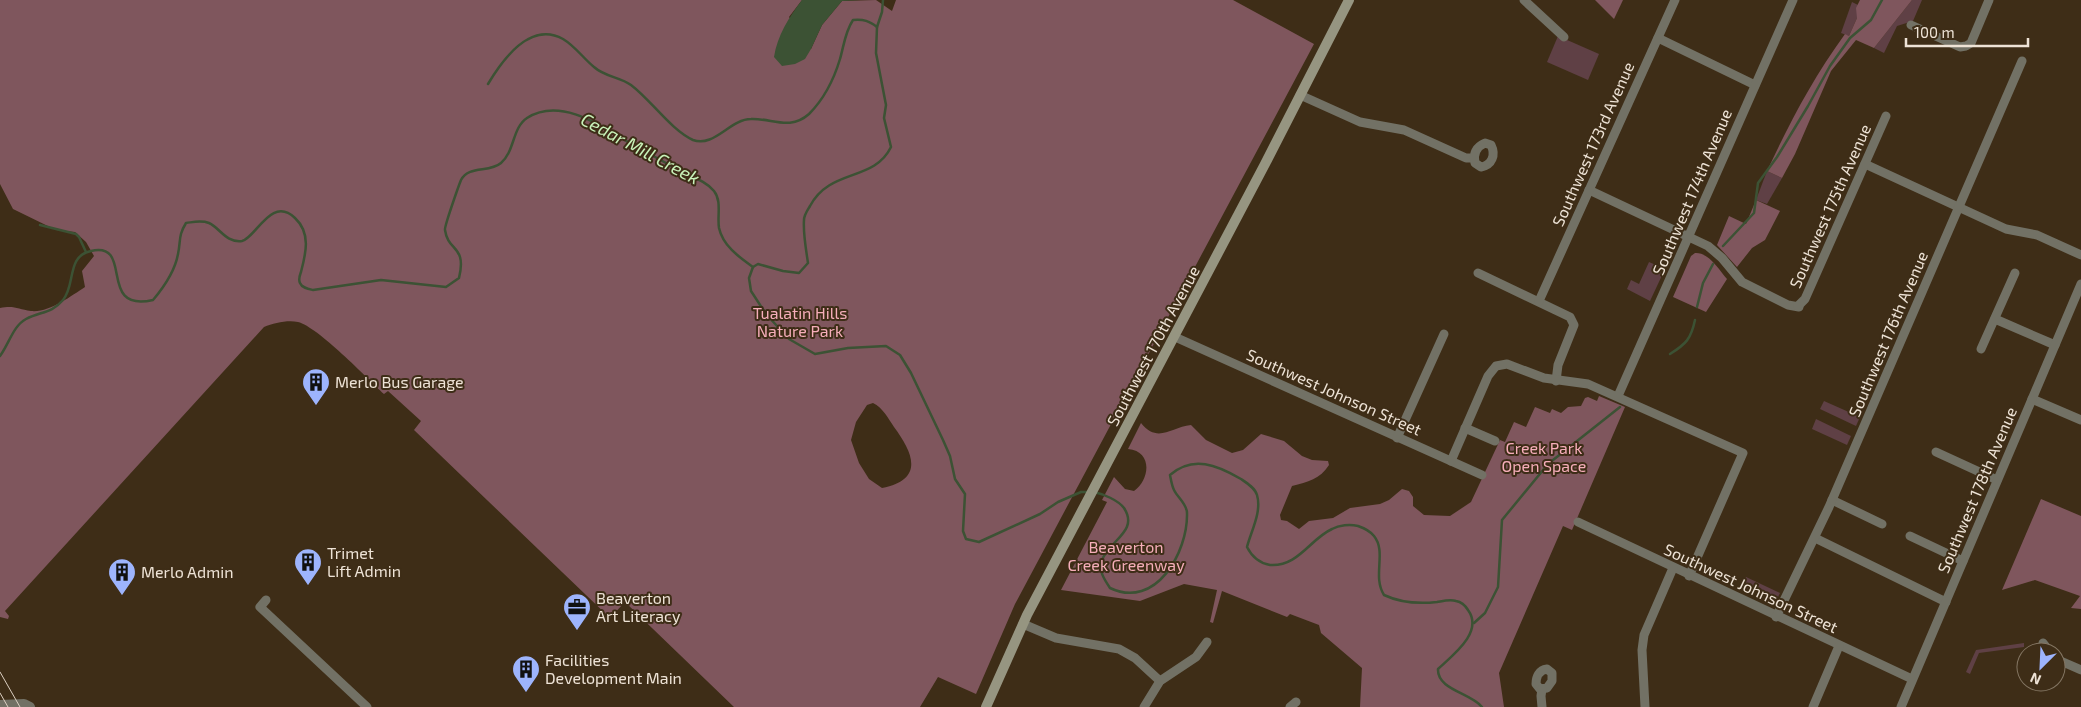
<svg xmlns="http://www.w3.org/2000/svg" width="2081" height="707" viewBox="0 0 2081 707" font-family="'Exo 2',sans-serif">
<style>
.green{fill:#5f4045}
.forest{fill:#7f565d;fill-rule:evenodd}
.water{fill:#3c5234}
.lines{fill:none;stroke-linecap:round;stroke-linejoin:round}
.stream{stroke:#3c5234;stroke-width:2.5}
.minor{stroke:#727165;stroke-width:9}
.tertiary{stroke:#727165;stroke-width:10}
.secondary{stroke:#969581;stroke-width:10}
.tram{stroke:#dbcfc2;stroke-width:1}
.labels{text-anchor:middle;stroke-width:4;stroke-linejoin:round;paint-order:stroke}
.street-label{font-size:16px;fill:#eee3d6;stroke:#3e2d17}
.park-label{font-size:16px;fill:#f6aeba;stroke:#3e2d17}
.poi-label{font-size:16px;fill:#eee3d6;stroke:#3e2d17;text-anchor:start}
.water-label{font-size:18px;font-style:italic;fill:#c9f3ba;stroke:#3e2d17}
</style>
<rect width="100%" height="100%" fill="#3e2d17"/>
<g class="green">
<path d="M 1912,0 L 1922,0 L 1913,21 L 1897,26 L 1884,53 L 1874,48 Z"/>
<path d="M 1852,2 L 1858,5 L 1857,18 L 1849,36 L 1841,33 Z"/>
<path d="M 1558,36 L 1599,54 L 1588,80 L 1547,62 Z"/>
<path d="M 1767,171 L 1782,178 L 1767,204 L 1756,200 Z"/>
<path d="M 1649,262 L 1665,269 L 1650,301 L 1627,289 L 1631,280 L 1639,284 Z"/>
<path d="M 1824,401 L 1860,417 L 1856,426 L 1820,409 Z"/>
<path d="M 1816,419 L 1851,436 L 1847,445 L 1812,429 Z"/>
<path d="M 1746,577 L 1780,593 L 1778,597 L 1771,600 L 1742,586 Z"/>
<path d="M 2024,643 L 2024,647 L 1979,653 L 1970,674 L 1966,672 L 1976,650 Z"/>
</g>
<g class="forest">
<path d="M 0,0 L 802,0 L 789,17 L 811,49 L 822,25 L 842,1 L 876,0 L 892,11 L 896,0 L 1233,0 L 1314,44 L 1015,604 L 976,694 L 938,677 L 920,707 L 734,707 L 625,602 L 610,618 L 414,430 L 421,421 L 388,391 L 384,394 C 367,378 318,327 298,322 C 287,320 274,323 264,327 L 5,611 L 9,616 L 8,619 L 0,617 L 0,308 C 14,305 18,309 31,311 C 49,313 71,296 85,287 L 82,271 L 94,256 L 86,242 L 75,232 L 56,230 L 13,209 L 0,184 ZM 873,403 C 883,408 888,418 894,427 C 913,453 925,479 882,488 L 869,479 L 859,463 L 851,440 L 856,422 L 867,405 Z"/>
<path d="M 1595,0 L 1623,0 L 1614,19 Z"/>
<path d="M 1860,0 L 1912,0 L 1874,48 L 1856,40 L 1831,71 L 1795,154 L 1782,178 L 1767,171 C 1790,122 1813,78 1845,34 L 1849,36 L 1857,18 L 1856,8 Z"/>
<path d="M 1756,200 L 1780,211 L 1765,240 L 1752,248 L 1737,267 L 1717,245 L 1729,216 L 1746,224 Z"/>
<path d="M 1695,253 C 1709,252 1719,270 1727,279 L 1706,312 L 1673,297 L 1691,256 Z"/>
<path d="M 1599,396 L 1625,407 L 1572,530 L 1563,526 L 1499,673 L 1504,707 L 1360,707 L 1362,668 L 1321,633 L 1319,625 L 1290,614 L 1287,617 L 1222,591 L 1213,623 L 1210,622 L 1217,590 L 1184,584 L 1140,601 L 1061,590 L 1107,502 L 1102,500 L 1114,477 L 1125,489 L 1134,491 C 1150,480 1153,451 1128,449 L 1141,423 C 1158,444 1171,427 1191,425 L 1206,440 L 1232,453 L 1243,450 L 1261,434 L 1284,441 L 1302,456 L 1312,460 L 1328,461 L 1329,465 C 1320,479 1308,482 1292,486 L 1280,515 L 1281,520 L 1287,521 L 1299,529 L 1309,521 L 1333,518 L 1350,508 L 1380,504 L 1389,500 L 1402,489 L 1409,491 L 1413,497 L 1413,506 L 1424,515 L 1450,516 L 1471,502 L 1500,440 L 1505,442 L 1514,422 L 1526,427 L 1535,407 L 1550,413 L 1552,409 L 1561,413 L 1568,407 L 1581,406 L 1585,398 L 1588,397 L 1597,401 Z"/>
<path d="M 2041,499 L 2081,516 L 2081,609 L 2071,608 L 2080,596 L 2035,580 L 2002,590 Z"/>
</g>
<path class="water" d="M 802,0 L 860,0 L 842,1 L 822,25 L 811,49 L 805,59 L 795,64 L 782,66 L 774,57 C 777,36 789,17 802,0 Z"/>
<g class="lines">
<g class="stream">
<path d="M 883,0 L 882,12 L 877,27 L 876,53 L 886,105 L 884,118 L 891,147 C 874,182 830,168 810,206 C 807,211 804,215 804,220 C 803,234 806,249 808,263 L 799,273 L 783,271 L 758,264 L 753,267 L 749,278 L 751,291 L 766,314 L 789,339 L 815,354 L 848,348 L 886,346 L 900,355 L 911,373 L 943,440 L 950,456 L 955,479 L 965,494 L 963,531 L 966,539 L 979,542 L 1040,514 L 1058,502 L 1081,492 L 1089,492"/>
<path d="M 488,84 C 503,59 530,21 563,39 C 575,46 584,59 594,67 C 605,77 620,77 631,85 C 651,100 671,130 693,140 C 714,148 730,119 751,119 C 772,118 790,131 809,114 C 824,99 834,79 840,59 C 844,45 845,32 853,20 C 864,19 869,21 877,27"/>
<path d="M 40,225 L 76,234 L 79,237 L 86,252"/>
<path d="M 1723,246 L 1754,213 L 1758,183 L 1777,157 L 1808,106 L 1830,66 L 1850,38 L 1871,20 L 1882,0"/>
<path d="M 1697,307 L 1703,283 L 1713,264"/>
<path d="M 1670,354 C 1686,344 1691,339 1695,320"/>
<path d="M 0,356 C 9,344 13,326 26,319 C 41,311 51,314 63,300 C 76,285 66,256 91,251 C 135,241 96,313 153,300 C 164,287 175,271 178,254 C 181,240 178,236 186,223 C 194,222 201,220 209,223 C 220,228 226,243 242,241 C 256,238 271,195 295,218 C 311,233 306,253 301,272 C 300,275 298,279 300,283 C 302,288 308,289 313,290 L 381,280 L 446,287 L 459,278 C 467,245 448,252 445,230 C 444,227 459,185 461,180 C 469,165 489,173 501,163 C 515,151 512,128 527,118 C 560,97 600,125 628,142 C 644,151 659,159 675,168 C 687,176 704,179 714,191 C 722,201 717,216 719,228 C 723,246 739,257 753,267"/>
<path d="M 1094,492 C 1103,494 1118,500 1124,508 C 1139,531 1110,540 1102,560 C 1098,570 1104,579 1110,588 C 1156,610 1188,552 1187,513 C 1187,504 1178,498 1174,490 C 1172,486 1171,480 1170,475 C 1193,455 1217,465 1241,479 C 1247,483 1255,488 1257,495 C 1262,512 1251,531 1247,547 C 1252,557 1259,563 1270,565 C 1298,567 1310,539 1332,529 C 1339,525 1350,524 1358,526 C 1364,528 1370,531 1374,536 C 1387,552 1372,576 1384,595 C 1401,603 1419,604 1437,602 C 1443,601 1450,599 1456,601 C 1462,602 1465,605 1468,610 C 1484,632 1453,655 1438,669 C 1437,690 1471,693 1482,707"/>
<path d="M 1474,623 L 1485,613 L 1498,587 L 1502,520 L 1548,464 L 1620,407"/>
</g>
<g class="minor">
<path d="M 1524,0 L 1564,37"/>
<path d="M 1911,25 L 1960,47 L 1966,46 L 1971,43 L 1989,0"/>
<path d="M 1658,38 L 1755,85"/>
<path d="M 1300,95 L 1360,122 L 1404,130 L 1466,158 L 1474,158"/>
<path d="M 1485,143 L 1491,145 C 1496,155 1492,165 1481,167 L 1475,163 C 1473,154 1476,147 1485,143 Z"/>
<path d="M 1865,164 L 2006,229 L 2037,235 L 2081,255"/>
<path d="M 1589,190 L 1708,246 L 1722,258 L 1742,282 L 1788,305 L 1799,307"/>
<path d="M 1478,273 L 1570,317 L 1574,325 L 1558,365 L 1556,381"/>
<path d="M 1539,301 L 1675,0"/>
<path d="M 1798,306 L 1805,299 L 1886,116"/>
<path d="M 1995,319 L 2055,345"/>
<path d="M 1175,337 L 1482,475"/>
<path d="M 1981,349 L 2015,273"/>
<path d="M 1618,396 L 1793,0"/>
<path d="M 2032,399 L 2081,420"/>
<path d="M 1465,428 L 1495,441"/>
<path d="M 1397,438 L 1444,334"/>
<path d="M 1936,452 L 1997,480"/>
<path d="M 1451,461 L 1488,376 L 1496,366 L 1507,364 L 1544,378 L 1588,384 L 1743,453 L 1689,576"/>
<path d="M 1832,500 L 1882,524"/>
<path d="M 1578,522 L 1912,679"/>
<path d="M 1910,536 L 1963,561"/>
<path d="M 1815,538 L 1946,602"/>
<path d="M 266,600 L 260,607 L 367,707"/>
<path d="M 1776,617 L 1829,507 L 2022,61"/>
<path d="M 1023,624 L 1056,638 L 1119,649 L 1135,658 L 1160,681"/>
<path d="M 2043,643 L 2050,652"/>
<path d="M 2056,659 L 2081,670"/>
<path d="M 1547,669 L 1552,673 L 1552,681 L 1547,688 L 1540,689 L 1536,684 C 1536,677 1539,670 1547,669 Z"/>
<path d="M 1144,707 L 1160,681 L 1196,657 L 1207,642"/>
<path d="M 1290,707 L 1296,702"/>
<path d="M 1542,707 L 1541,696 L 1542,689"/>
<path d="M 1645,707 L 1642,650 L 1644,635 L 1673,568"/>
<path d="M 1813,707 L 1839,646"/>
<path d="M 1901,707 L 2081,284"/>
</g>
<path class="tertiary" d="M 0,705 L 24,704 L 30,707"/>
<path class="secondary" d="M 986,707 L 1027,615 L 1265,164 L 1349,0"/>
<g class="tram">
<path d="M 0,672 L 20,707"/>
<path d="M 0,693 L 8,707"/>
</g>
</g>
<defs>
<g id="building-pin" transform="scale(1.4375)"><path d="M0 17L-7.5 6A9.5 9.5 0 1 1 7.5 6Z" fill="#9db4fd" stroke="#3e2d17"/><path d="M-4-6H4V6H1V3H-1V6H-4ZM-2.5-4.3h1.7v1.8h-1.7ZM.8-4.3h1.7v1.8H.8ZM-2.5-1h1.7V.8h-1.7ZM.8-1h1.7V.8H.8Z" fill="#111"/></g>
<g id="office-pin" transform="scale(1.4375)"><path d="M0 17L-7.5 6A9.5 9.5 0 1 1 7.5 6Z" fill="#9db4fd" stroke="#3e2d17"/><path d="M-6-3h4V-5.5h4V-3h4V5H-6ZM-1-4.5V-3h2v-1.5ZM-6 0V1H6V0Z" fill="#111"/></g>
</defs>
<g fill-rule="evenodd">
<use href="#building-pin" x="316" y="382"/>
<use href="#building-pin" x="308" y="562"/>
<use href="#building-pin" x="122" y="572"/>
<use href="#office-pin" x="577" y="607"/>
<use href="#building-pin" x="526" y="669"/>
</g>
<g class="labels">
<g class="street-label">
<text transform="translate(1593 144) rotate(-66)" y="6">Southwest 173rd Avenue</text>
<text transform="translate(1692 192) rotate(-67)" y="6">Southwest 174th Avenue</text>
<text transform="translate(1830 206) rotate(-66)" y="6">Southwest 175th Avenue</text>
<text transform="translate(1888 334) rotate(-67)" y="6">Southwest 176th Avenue</text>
<text transform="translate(1153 346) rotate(-62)" y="6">Southwest 170th Avenue</text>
<text transform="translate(1334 392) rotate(24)" y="6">Southwest Johnson Street</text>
<text transform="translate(1977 490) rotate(-67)" y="6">Southwest 178th Avenue</text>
<text transform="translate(1751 588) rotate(25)" y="6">Southwest Johnson Street</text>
</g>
<g class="park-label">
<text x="800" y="319">Tualatin Hills<tspan x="800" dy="18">Nature Park</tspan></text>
<text x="1544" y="454">Creek Park<tspan x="1544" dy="18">Open Space</tspan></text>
<text x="1126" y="553">Beaverton<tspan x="1126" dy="18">Creek Greenway</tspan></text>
</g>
<g class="poi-label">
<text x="335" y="388">Merlo Bus Garage</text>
<text x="327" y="559">Trimet<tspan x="327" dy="18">Lift Admin</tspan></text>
<text x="141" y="578">Merlo Admin</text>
<text x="596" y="604">Beaverton<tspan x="596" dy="18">Art Literacy</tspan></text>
<text x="545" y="666">Facilities<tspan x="545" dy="18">Development Main</tspan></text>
</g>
<g class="water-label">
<text transform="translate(640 149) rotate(28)" y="6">Cedar Mill Creek</text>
</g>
</g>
<g transform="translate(2041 667) rotate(204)"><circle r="24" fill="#3e2d17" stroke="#847663"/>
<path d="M0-4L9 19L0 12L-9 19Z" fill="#9db4fd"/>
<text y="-8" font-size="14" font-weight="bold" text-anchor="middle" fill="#eee3d6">N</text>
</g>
<path d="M1906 38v8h122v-8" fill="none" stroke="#eee3d6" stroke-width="2.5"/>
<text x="1914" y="38" font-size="15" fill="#eee3d6" stroke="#3e2d17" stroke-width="4" paint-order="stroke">100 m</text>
</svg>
